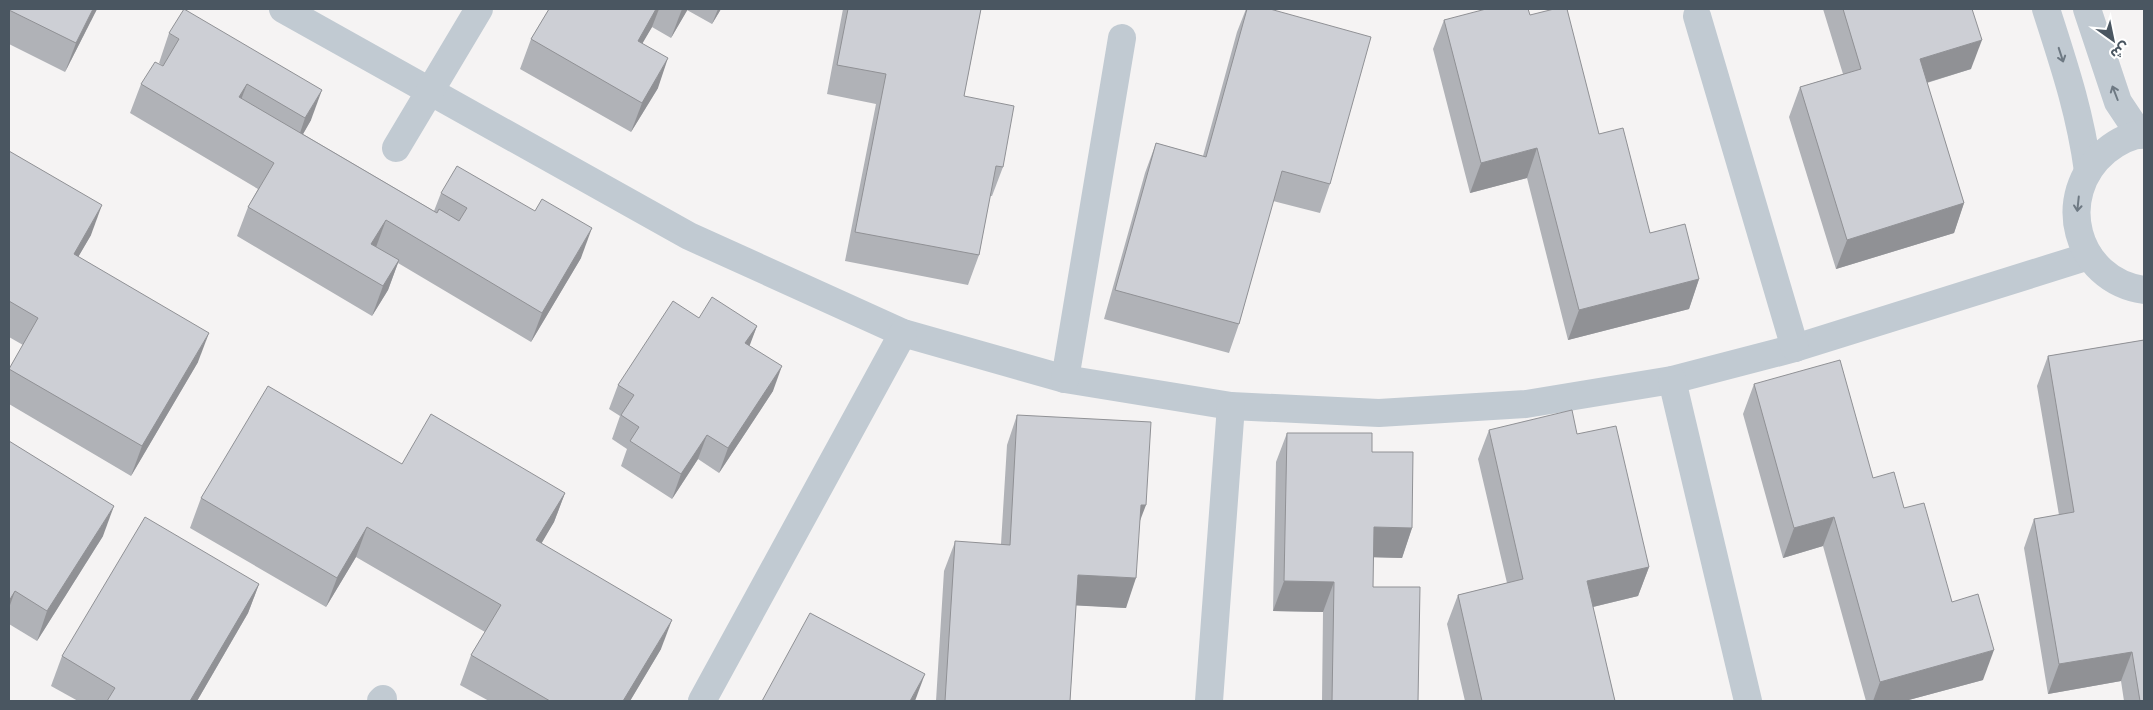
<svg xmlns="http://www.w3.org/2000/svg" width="2153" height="710" viewBox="0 0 2153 710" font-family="'Titillium Web','Noto Sans Arabic',sans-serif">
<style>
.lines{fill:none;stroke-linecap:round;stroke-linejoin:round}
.minor{stroke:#c1cad2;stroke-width:28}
.wall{fill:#b0b2b7}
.shaded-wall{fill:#909195}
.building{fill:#cdcfd5;stroke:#909195}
.oneway{stroke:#6e7983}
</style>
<rect width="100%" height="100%" fill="#f5f3f3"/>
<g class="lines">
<g class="minor">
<path d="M 283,9 L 689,236 L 903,333 L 1065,379 L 1231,406 L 1379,413 L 1526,404 L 1672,380 L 1795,348 L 2089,256"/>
<path d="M 2046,9 C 2064,65 2080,112 2088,171"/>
<path d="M 2087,9 L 2118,102 L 2140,135"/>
<path d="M 1697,16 L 1795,348"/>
<path d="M 2144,134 C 2131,135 2117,142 2106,151 C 2053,195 2075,280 2144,290"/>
<path d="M 396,148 L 479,9"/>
<path d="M 1065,379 L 1122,38"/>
<path d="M 1672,380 L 1748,701"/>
<path d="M 381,701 L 383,699"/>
<path d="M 702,701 L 903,333"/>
<path d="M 1209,701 L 1231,406"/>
</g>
</g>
<g class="wall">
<path d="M 9,9 L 97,9 L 65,72 L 9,44 Z"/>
<path d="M 549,9 L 721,9 L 712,24 L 687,10 L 671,38 L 652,27 L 642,43 L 658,88 L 631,132 L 520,69 L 531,39 Z"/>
<path d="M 843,9 L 981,9 L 964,96 L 1003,167 L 992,196 L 990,196 L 979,255 L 968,285 L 845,261 L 876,104 L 827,94 Z"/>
<path d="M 1246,9 L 1270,9 L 1330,184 L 1320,213 L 1273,201 L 1239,324 L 1229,353 L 1104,319 L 1145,173 L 1156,143 L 1203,156 L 1237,32 Z"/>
<path d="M 1823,9 L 1972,9 L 1971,69 L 1927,83 L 1964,203 L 1954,233 L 1836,269 L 1789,117 L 1800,87 L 1843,74 Z"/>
<path d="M 1530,15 L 1599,134 L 1650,233 L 1699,279 L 1689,309 L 1568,340 L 1527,178 L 1470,193 L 1433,49 L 1444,20 Z"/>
<path d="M 169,33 L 311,120 L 303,134 L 434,211 L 441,193 L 581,258 L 531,342 L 398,263 L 388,290 L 372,316 L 237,236 L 248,207 L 258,189 L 130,113 L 141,84 L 163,66 L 159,63 Z"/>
<path d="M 9,151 L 91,235 L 78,257 L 198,362 L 131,476 L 9,404 L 9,369 L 23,345 L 9,337 Z"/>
<path d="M 699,318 L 757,326 L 749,345 L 773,391 L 719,473 L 698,459 L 672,499 L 621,466 L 627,449 L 612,439 L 620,416 L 609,409 L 618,385 Z"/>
<path d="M 2144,340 L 2144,701 L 2124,701 L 2121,681 L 2048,694 L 2024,548 L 2034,519 L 2059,515 L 2037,386 L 2048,356 Z"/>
<path d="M 1754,384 L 1873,478 L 1952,602 L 1983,680 L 1905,701 L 1866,701 L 1823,546 L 1783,558 L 1743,414 Z"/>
<path d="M 1017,415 L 1140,520 L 1126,608 L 1076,605 L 1070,701 L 936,701 L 944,571 L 955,542 L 1001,544 L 1007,445 Z"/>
<path d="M 1489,430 L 1577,434 L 1649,567 L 1638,596 L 1593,607 L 1615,701 L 1465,701 L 1447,624 L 1458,595 L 1507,583 L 1478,459 Z"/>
<path d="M 1287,433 L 1372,452 L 1412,528 L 1402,558 L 1373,557 L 1373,587 L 1418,701 L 1322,701 L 1323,612 L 1273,611 L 1276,462 Z"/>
<path d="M 9,441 L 103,536 L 37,641 L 9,624 Z"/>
<path d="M 402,464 L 565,493 L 554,522 L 541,543 L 661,649 L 630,701 L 489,701 L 460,685 L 471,655 L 485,632 L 356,557 L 326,607 L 190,528 L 201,498 Z"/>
<path d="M 259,584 L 248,613 L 197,701 L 78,701 L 51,686 L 62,656 Z"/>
</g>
<g class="shaded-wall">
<path d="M 93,9 L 97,9 L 65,72 L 76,43 Z"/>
<path d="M 656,9 L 659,9 L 652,27 L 627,70 L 638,41 Z"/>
<path d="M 682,9 L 688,9 L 671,38 Z"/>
<path d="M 718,9 L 721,9 L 712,24 Z"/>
<path d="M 1982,40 L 1971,69 L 1909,88 L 1920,59 Z"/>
<path d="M 668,58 L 658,88 L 631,132 L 642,103 Z"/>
<path d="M 247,84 L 236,113 L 239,97 Z"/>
<path d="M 322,90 L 311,120 L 295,148 L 305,118 Z"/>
<path d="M 1537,148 L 1527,178 L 1470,193 L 1481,163 Z"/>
<path d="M 1964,203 L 1954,233 L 1836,269 L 1847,240 Z"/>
<path d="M 102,205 L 91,235 L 63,283 L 74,254 Z"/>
<path d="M 386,220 L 375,250 L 361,274 L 371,244 Z"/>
<path d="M 592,228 L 581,258 L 531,342 L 542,313 Z"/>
<path d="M 399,260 L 388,290 L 372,316 L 383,286 Z"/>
<path d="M 1699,279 L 1689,309 L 1568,340 L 1579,310 Z"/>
<path d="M 757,326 L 748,350 L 745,343 Z"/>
<path d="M 209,333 L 198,362 L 131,476 L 142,446 Z"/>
<path d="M 782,366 L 773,391 L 719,473 L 728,448 Z"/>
<path d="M 707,435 L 698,459 L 672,499 L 681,474 Z"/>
<path d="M 565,493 L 554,522 L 526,570 L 536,540 Z"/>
<path d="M 1141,505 L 1146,505 L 1135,534 Z"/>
<path d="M 114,506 L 103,536 L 37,641 L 47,611 Z"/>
<path d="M 1834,517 L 1823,546 L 1783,558 L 1794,528 Z"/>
<path d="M 367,527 L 356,557 L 326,607 L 337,578 Z"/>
<path d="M 1374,527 L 1412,528 L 1402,558 L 1363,557 Z"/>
<path d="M 1649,567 L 1638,596 L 1576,611 L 1587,581 Z"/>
<path d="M 1078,575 L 1136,578 L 1126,608 L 1067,605 Z"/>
<path d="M 1284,581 L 1334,582 L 1323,612 L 1273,611 Z"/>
<path d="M 259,584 L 248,613 L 197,701 L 190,701 Z"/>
<path d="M 15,591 L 9,608 L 9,601 Z"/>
<path d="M 672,620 L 661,649 L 630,701 L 623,701 Z"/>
<path d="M 1994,650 L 1983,680 L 1905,701 L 1873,701 L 1880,682 Z"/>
<path d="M 2132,652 L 2121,681 L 2048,694 L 2059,664 Z"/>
<path d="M 925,674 L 915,701 L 910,701 Z"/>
</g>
<g class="building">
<path d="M 9,9 L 93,9 L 76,43 L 9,10 Z"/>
<path d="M 184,9 L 322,90 L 305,118 L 247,84 L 239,97 L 437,213 L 439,209 L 459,221 L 467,208 L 441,193 L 457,166 L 535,211 L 542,199 L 592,228 L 542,313 L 386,220 L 371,244 L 399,260 L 383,286 L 248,207 L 274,163 L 141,84 L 155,62 L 163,66 L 179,39 L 169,33 Z"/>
<path d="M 549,9 L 656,9 L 638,41 L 668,58 L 642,103 L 531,39 Z"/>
<path d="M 848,9 L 981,9 L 964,96 L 1014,106 L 1003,167 L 996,166 L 979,255 L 855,232 L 886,74 L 837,65 Z"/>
<path d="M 1247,9 L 1270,9 L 1371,37 L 1330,184 L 1282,171 L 1239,324 L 1115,290 L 1156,143 L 1206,157 Z"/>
<path d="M 1486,9 L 1528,9 L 1530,15 L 1554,9 L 1567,9 L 1599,134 L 1623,128 L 1650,233 L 1685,224 L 1699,279 L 1579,310 L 1537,148 L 1481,163 L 1444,20 Z"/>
<path d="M 1843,9 L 1972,9 L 1982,40 L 1920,59 L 1964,203 L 1847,240 L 1800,87 L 1861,69 Z"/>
<path d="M 9,151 L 102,205 L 74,254 L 209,333 L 142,446 L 9,369 L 38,318 L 9,301 Z"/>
<path d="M 712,297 L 757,326 L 745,343 L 782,366 L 728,448 L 707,435 L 681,474 L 630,441 L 639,427 L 621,415 L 634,395 L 618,385 L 673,301 L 699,318 Z"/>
<path d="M 2144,340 L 2144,701 L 2140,701 L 2132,652 L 2059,664 L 2034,519 L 2074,512 L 2048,356 Z"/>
<path d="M 1840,360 L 1873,478 L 1894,472 L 1904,508 L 1924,503 L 1952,602 L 1978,594 L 1994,650 L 1880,682 L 1834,517 L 1794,528 L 1754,384 Z"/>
<path d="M 268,386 L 402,464 L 431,414 L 565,493 L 536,540 L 672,620 L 623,701 L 550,701 L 471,655 L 501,605 L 367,527 L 337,578 L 201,498 Z"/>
<path d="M 1572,410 L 1577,434 L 1616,426 L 1649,567 L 1587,581 L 1615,701 L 1482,701 L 1458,595 L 1523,579 L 1489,430 Z"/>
<path d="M 1017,415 L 1151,422 L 1146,505 L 1141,505 L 1136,578 L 1078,575 L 1070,701 L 945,701 L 955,541 L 1010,545 Z"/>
<path d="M 1287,433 L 1372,433 L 1372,452 L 1413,452 L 1412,528 L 1374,527 L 1373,587 L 1420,587 L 1418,701 L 1332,701 L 1334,582 L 1284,581 Z"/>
<path d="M 9,441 L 114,506 L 47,611 L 15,591 L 9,601 Z"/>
<path d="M 145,517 L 259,584 L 190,701 L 107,701 L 115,688 L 62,656 Z"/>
<path d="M 810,613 L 925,674 L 910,701 L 762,701 Z"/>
</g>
<defs><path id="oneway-shaft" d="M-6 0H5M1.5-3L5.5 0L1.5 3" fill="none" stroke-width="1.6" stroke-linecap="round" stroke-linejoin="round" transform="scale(1.25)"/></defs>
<g class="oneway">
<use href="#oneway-shaft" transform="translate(2061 55) rotate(72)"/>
<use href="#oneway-shaft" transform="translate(2115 93) rotate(-111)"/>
<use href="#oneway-shaft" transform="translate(2078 204) rotate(96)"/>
</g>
<rect width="2153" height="710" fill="none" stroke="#4a5661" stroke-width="20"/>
<g transform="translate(2113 40) rotate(147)" stroke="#ffffff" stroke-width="4" paint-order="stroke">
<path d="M0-4L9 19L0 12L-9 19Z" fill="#4a5661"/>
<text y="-8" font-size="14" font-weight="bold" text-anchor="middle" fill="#4a5661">ش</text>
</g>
</svg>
